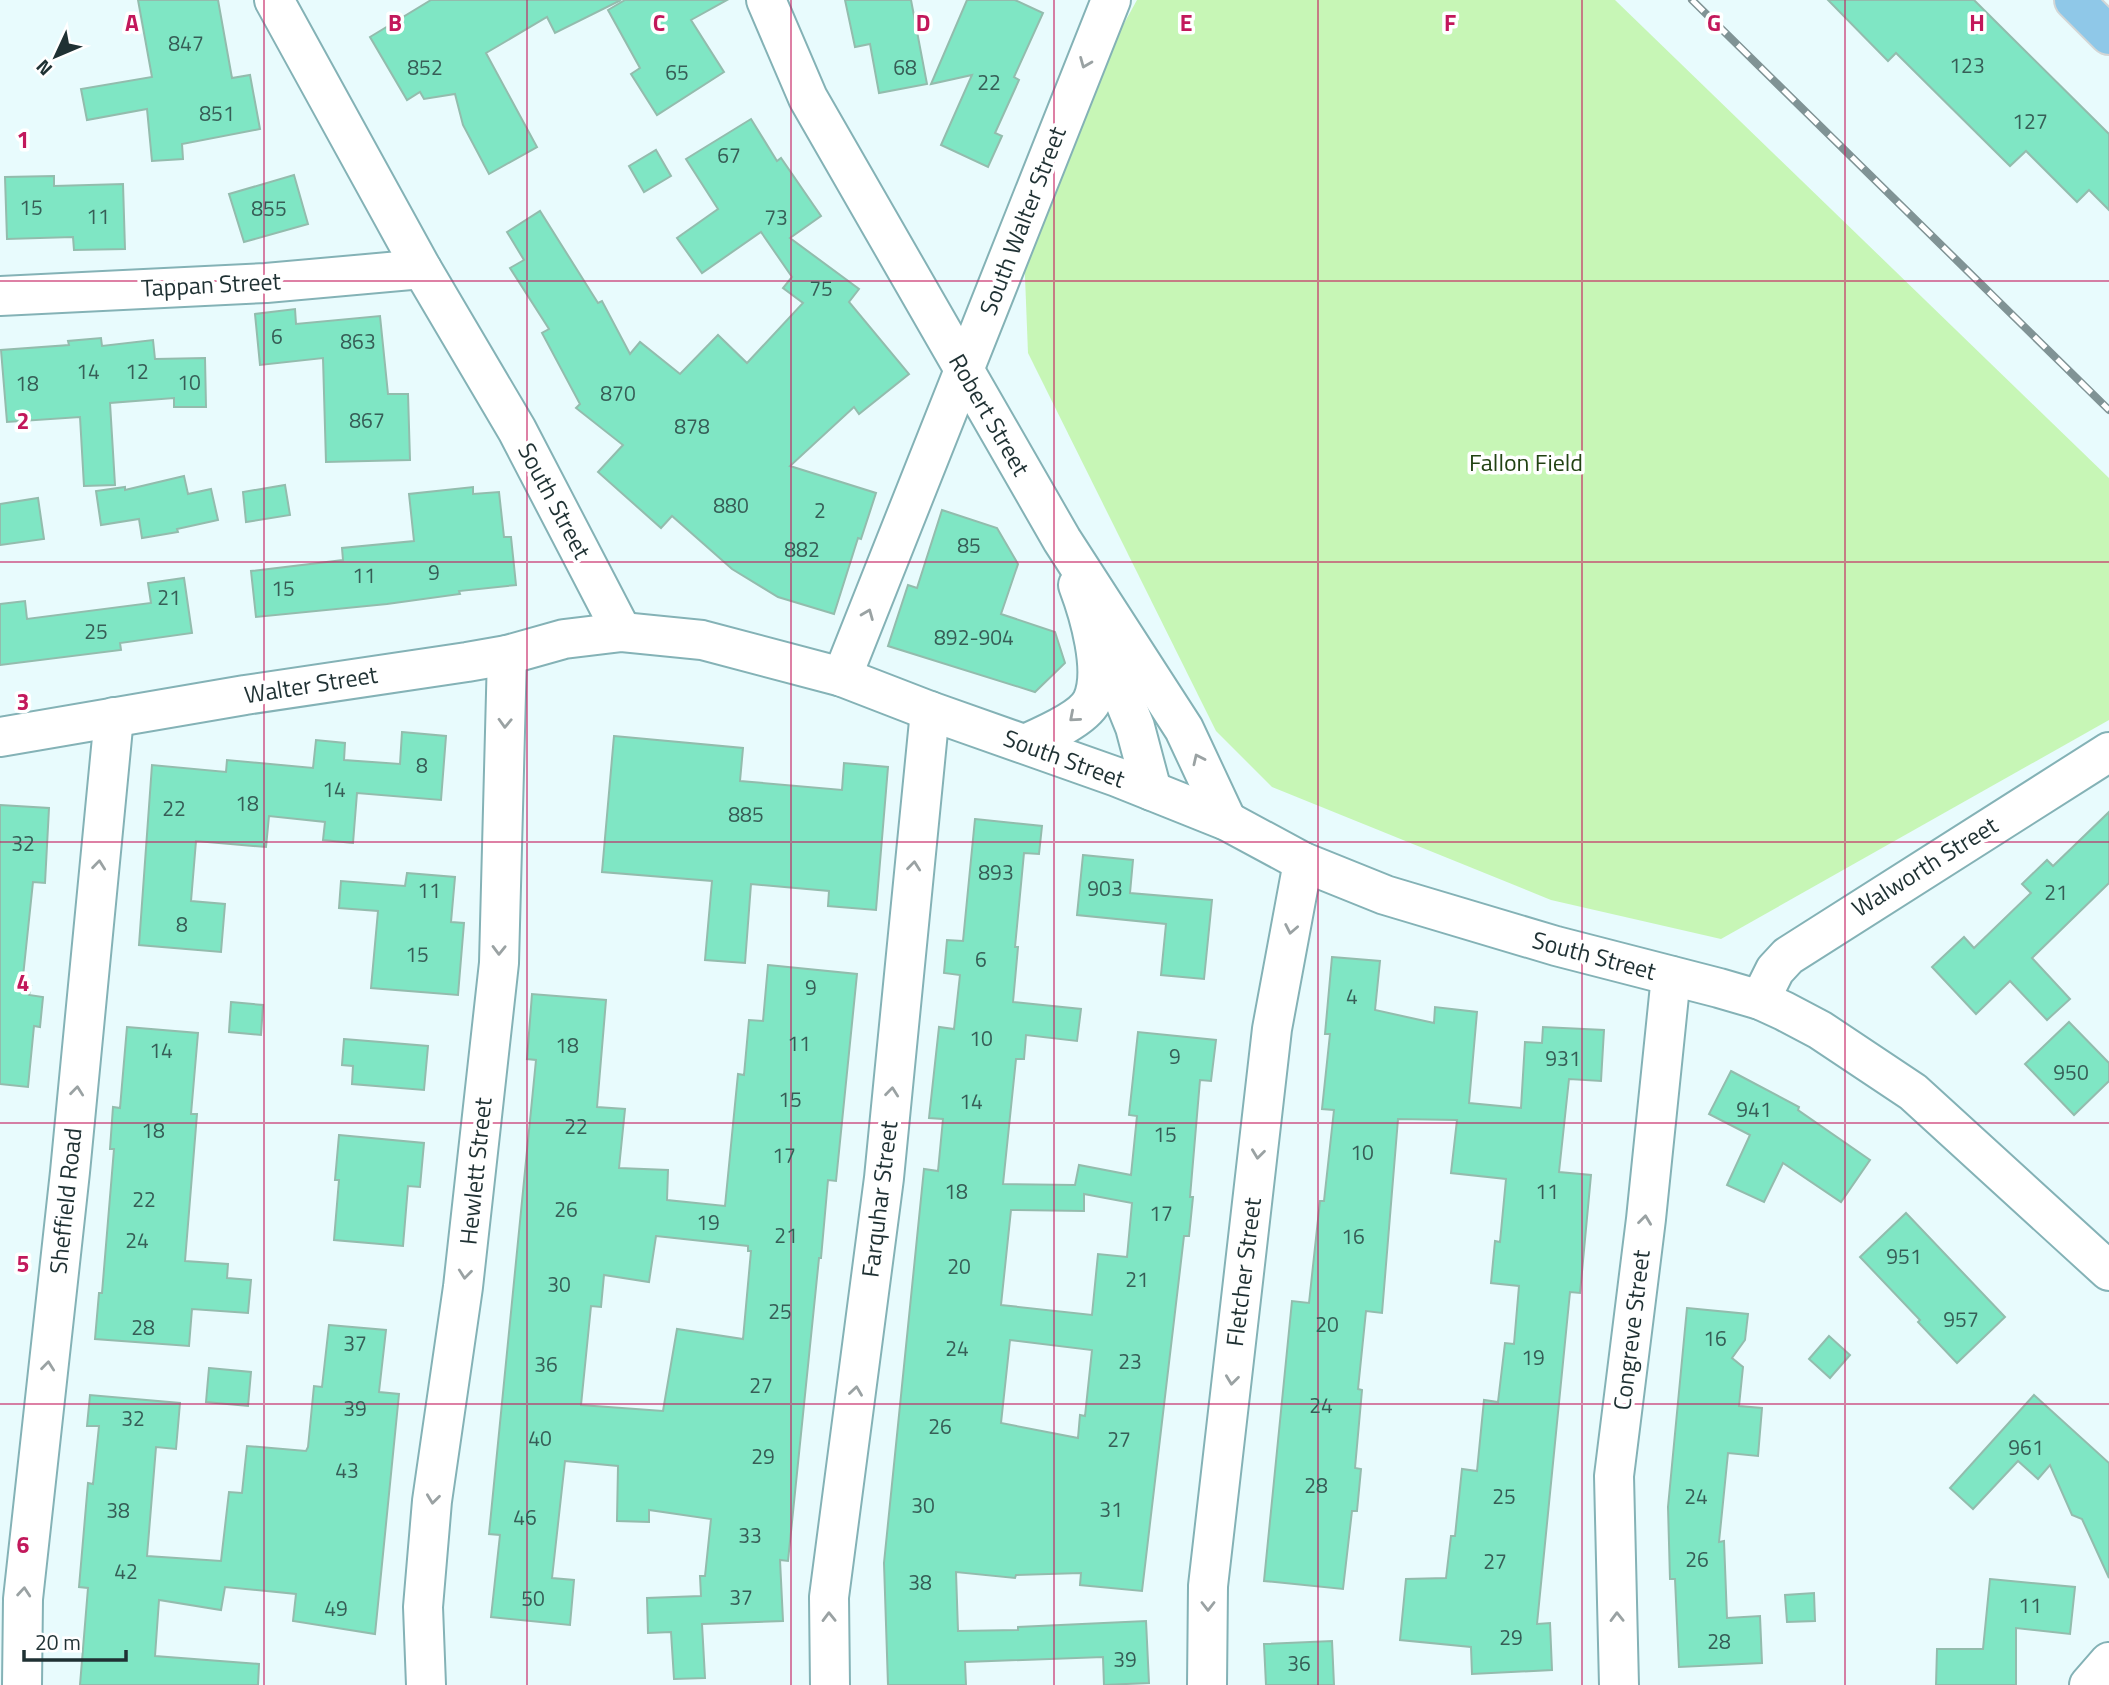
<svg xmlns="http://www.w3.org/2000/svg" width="2109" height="1685" viewBox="0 0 2109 1685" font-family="'Titillium Web',sans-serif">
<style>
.green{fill:#c7f6b6}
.building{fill:#7fe6c4;stroke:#93bcad;stroke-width:2;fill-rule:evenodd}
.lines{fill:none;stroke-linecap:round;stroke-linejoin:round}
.minor-casing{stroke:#84b2b6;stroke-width:42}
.major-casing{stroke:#d2d6d6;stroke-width:42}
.minor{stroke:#fff;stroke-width:38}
.major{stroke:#8fc8e8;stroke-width:38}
.rail-casing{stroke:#809395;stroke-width:8}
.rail{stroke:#fff;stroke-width:5;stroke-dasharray:16;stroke-linecap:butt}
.oneway{stroke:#9aa2a3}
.grid{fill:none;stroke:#c2185b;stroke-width:2;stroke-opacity:0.55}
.labels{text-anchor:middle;stroke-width:7;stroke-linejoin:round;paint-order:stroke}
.number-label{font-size:21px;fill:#375e57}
.street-label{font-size:24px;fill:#1f3133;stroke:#fff}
.park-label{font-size:24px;fill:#214212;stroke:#fff}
.grid-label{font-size:23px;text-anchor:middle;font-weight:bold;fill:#c2185b;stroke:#fff;stroke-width:7;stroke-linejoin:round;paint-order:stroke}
</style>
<rect width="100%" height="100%" fill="#e8fbfd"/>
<path class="green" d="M 1137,0 L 1615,0 L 2109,478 L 2109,720 L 1721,939 L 1551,900 L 1272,787 L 1216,731 L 1028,353 L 1023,226 L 1101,65 Z"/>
<g class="building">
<path d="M 138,0 L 218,0 L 232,78 L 250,75 L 260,129 L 182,144 L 183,159 L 152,161 L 147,109 L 87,120 L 81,89 L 152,77 Z"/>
<path d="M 431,0 L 621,0 L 555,33 L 547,17 L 486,53 L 537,147 L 489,174 L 463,125 L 455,94 L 424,99 L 420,92 L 407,100 L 370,37 Z"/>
<path d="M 625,0 L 727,0 L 691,20 L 724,72 L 657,115 L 631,74 L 640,68 L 608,10 Z"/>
<path d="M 845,0 L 911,0 L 927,84 L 879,93 L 870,44 L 855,47 Z"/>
<path d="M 967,0 L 1015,0 L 1043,13 L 1014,77 L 1019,80 L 995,133 L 1002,136 L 988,167 L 941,145 L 972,75 L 931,84 Z"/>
<path d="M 1828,0 L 1974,0 L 2109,134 L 2109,210 L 2089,190 L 2077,202 L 2026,151 L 2010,166 L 1896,53 L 1888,61 Z"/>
<path d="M 751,119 L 777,161 L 781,158 L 821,216 L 790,238 L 859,289 L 849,302 L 909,374 L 859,414 L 854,407 L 790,466 L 876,493 L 861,539 L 858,538 L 834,614 L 778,597 L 732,569 L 672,516 L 661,528 L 598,472 L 623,445 L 576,408 L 580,404 L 542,333 L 549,329 L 510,268 L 524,260 L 507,232 L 540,211 L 598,303 L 602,301 L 630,354 L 640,342 L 680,374 L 718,335 L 747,363 L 803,303 L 783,288 L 792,277 L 761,232 L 702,273 L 677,238 L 718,209 L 686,159 Z"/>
<path d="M 656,150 L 671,176 L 644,192 L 629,166 Z"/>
<path d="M 294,175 L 308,224 L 244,242 L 229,194 Z"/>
<path d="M 54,176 L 54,186 L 123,184 L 125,249 L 74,250 L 73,237 L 7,239 L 5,177 Z"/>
<path d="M 295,309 L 296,324 L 380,316 L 388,394 L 408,394 L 410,460 L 326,462 L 323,358 L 260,365 L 255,314 Z"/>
<path d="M 101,338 L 102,346 L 153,340 L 155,359 L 205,358 L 206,407 L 174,407 L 174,398 L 110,403 L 115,485 L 84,486 L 80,417 L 7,422 L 1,350 L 69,345 L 68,341 Z"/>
<path d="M 184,476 L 188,494 L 211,489 L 218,520 L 177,529 L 178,532 L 142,538 L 139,519 L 101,525 L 96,491 L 125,487 L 125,490 Z"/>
<path d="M 285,485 L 290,515 L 246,522 L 243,492 Z"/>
<path d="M 473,487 L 473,494 L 499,492 L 504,537 L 511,537 L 516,585 L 459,591 L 460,594 L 387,604 L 256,617 L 251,571 L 343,560 L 342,548 L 414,541 L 409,494 Z"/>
<path d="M 38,498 L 44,539 L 0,545 L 0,504 Z"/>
<path d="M 942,510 L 997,528 L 1018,564 L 1001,614 L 1055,632 L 1065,663 L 1035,692 L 888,646 L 908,585 L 917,588 Z"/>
<path d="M 184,578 L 192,633 L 120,643 L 121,650 L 0,665 L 0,604 L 25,601 L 27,619 L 151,603 L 148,583 Z"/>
<path d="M 402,732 L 446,736 L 441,800 L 357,793 L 353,843 L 323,840 L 325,822 L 269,816 L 266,847 L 196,841 L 191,901 L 225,904 L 221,952 L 139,945 L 152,765 L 226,772 L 227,760 L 313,768 L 316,740 L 345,743 L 344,760 L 400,764 Z"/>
<path d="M 614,736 L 743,748 L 740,781 L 842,790 L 844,763 L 888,767 L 876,910 L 828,906 L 829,891 L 751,884 L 745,963 L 705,960 L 712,881 L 602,872 Z"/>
<path d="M 0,805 L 49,808 L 45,883 L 33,882 L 22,986 L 31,986 L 29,995 L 43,997 L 40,1027 L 34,1026 L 28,1087 L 0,1084 Z"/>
<path d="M 2109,812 L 2109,883 L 2032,958 L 2070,999 L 2047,1020 L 2010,981 L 1976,1014 L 1932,967 L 1964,937 L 1974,948 L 2031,893 L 2022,884 L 2047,860 L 2053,866 Z"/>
<path d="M 975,819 L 1042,826 L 1039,854 L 1024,853 L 1015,947 L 1018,947 L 1013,1002 L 1081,1009 L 1077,1041 L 1026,1035 L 1024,1059 L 1016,1059 L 1003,1184 L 1075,1185 L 1079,1165 L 1131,1175 L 1137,1116 L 1129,1115 L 1138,1032 L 1216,1040 L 1211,1081 L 1200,1080 L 1190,1197 L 1193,1197 L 1189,1236 L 1184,1236 L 1142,1591 L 1080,1585 L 1081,1573 L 1016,1575 L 1015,1578 L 956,1572 L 958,1631 L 1018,1630 L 1018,1627 L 1146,1621 L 1149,1683 L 1104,1685 L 1103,1657 L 965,1662 L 966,1685 L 888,1685 L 884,1563 L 924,1169 L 938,1171 L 943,1119 L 929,1118 L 939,1027 L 954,1029 L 960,975 L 944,973 L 947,940 L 963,941 ZM 1084,1194 L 1132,1203 L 1127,1257 L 1098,1254 L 1092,1315 L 1001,1305 L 1011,1210 L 1084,1211 ZM 1010,1340 L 1092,1350 L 1085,1416 L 1080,1415 L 1078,1438 L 1001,1423 Z"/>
<path d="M 1083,855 L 1133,860 L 1130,893 L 1212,900 L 1204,979 L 1161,975 L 1166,924 L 1077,915 Z"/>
<path d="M 407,873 L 455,877 L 451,922 L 464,923 L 458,995 L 371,988 L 378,911 L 339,908 L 341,881 L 405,886 Z"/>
<path d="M 1332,957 L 1380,961 L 1375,1010 L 1434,1023 L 1435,1007 L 1477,1012 L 1469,1103 L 1521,1108 L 1525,1042 L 1542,1043 L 1543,1027 L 1604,1030 L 1601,1081 L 1569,1079 L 1559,1172 L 1591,1175 L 1580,1293 L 1570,1292 L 1537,1624 L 1550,1623 L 1552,1670 L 1472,1674 L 1471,1647 L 1400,1640 L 1406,1579 L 1446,1578 L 1451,1536 L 1455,1536 L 1462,1469 L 1477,1471 L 1484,1400 L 1498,1402 L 1505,1343 L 1514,1344 L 1519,1286 L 1491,1283 L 1495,1241 L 1500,1242 L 1506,1179 L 1451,1173 L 1457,1120 L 1398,1119 L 1382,1313 L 1366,1311 L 1358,1389 L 1362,1390 L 1355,1468 L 1361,1469 L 1357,1511 L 1352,1511 L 1343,1589 L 1264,1581 L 1292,1301 L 1309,1303 L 1320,1201 L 1324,1201 L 1334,1110 L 1322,1109 L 1330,1034 L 1325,1034 Z"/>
<path d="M 768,965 L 857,974 L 836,1181 L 828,1180 L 821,1258 L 819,1258 L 788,1561 L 780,1560 L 783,1621 L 702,1624 L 705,1678 L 674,1679 L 671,1632 L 648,1633 L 647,1598 L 701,1596 L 700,1576 L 705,1576 L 711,1519 L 649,1510 L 649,1522 L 617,1521 L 618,1466 L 565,1461 L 552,1578 L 574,1580 L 570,1625 L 491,1617 L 500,1535 L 489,1534 L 536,1060 L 527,1059 L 532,994 L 606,1000 L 597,1107 L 625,1109 L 619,1168 L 668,1170 L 667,1200 L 725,1206 L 738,1074 L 744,1075 L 749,1020 L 763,1021 ZM 656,1236 L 748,1246 L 748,1251 L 751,1251 L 743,1339 L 677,1329 L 663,1411 L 581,1405 L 591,1306 L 601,1307 L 604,1275 L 649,1282 Z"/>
<path d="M 231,1002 L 263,1005 L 261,1035 L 229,1032 Z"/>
<path d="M 2069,1022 L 2109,1063 L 2109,1081 L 2074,1115 L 2025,1064 Z"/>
<path d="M 127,1027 L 198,1033 L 191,1114 L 197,1114 L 185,1261 L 228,1264 L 227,1278 L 251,1280 L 248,1313 L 192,1309 L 189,1346 L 95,1339 L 99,1293 L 102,1293 L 114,1149 L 110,1149 L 113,1107 L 120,1108 Z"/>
<path d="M 344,1039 L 428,1046 L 424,1090 L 352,1084 L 353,1066 L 342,1065 Z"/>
<path d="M 1731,1071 L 1799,1107 L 1798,1110 L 1870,1160 L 1841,1202 L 1783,1163 L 1764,1202 L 1727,1185 L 1750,1135 L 1709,1114 Z"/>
<path d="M 339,1135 L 424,1143 L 420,1187 L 408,1186 L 403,1246 L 334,1240 L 339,1180 L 335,1180 Z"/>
<path d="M 1906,1213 L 2005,1317 L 1957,1363 L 1918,1322 L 1920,1320 L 1860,1257 Z"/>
<path d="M 1687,1308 L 1748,1314 L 1745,1340 L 1732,1358 L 1743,1367 L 1739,1406 L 1762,1408 L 1758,1456 L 1728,1453 L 1719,1542 L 1724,1541 L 1727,1618 L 1760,1616 L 1762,1663 L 1679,1667 L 1675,1579 L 1670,1579 L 1668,1507 Z"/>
<path d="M 329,1325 L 386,1330 L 379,1392 L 399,1394 L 375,1634 L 293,1621 L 296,1594 L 225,1587 L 221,1610 L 159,1600 L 155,1656 L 259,1664 L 258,1685 L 80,1685 L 88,1588 L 79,1587 L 88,1483 L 93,1484 L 99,1426 L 87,1426 L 90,1395 L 180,1403 L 176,1449 L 156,1447 L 147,1556 L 221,1561 L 229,1492 L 242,1493 L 247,1446 L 306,1451 L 308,1447 L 314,1386 L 322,1387 Z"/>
<path d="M 1829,1336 L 1850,1355 L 1830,1378 L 1809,1359 Z"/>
<path d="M 209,1368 L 251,1372 L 248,1406 L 206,1402 Z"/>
<path d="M 2034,1395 L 2109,1463 L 2109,1578 L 2082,1519 L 2072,1515 L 2050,1465 L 2038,1479 L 2018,1461 L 1973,1509 L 1950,1488 Z"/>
<path d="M 1990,1579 L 2075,1587 L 2070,1634 L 2016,1628 L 2016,1685 L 1936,1685 L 1937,1649 L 1983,1649 Z"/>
<path d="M 1814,1593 L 1815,1621 L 1787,1622 L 1785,1595 Z"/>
<path d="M 1332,1641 L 1334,1685 L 1266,1685 L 1264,1644 Z"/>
</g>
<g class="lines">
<g class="minor-casing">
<g id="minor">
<path d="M 274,0 L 422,269 L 517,430 L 622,632"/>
<path d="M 766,0 L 808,98 L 1062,540 L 1184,729 L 1227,821"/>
<path d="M 0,296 L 266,283 L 422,269"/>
<path d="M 1101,643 L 1135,727 L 1152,791"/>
<path d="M 842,677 L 1111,0"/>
<path d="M 0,737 L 245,695 L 467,662 L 507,655 L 564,639 L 622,632 L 702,640 L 842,677 L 930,711 L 1117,777 L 1227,821 L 1303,862 L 1385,895 L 1556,946 L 1719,988 L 1760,1000 L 1784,1011 L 1820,1030 L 1913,1092 L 2109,1271"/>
<path d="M 1025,744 C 1043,736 1083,719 1092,701 C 1106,671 1089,614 1078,585"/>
<path d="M 1760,1000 L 1775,970 L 1788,956 L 2109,752"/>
<path d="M 22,1685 L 23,1599 L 70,1172 L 114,717"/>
<path d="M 426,1685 L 423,1607 L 432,1501 L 463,1287 L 499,963 L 507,655"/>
<path d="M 830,1685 L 829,1597 L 884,1178 L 930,711"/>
<path d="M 1207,1685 L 1208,1586 L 1272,1029 L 1303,862"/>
<path d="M 1619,1685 L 1614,1476 L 1646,1219 L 1671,976"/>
<path d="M 2089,1685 L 2109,1662"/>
</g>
</g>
<g class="major-casing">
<path id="major" d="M 2074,0 L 2109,35"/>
</g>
<use href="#minor" class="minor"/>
<use href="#major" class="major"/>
<g class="rail-casing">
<path id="rail" d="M 1692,0 L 2109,410"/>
</g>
<use href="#rail" class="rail"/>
</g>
<defs><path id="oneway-chevron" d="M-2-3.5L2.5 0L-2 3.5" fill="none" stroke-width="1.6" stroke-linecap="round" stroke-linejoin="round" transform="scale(1.75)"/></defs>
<g class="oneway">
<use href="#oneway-chevron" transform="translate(1085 63) rotate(112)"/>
<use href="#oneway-chevron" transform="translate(868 614) rotate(-68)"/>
<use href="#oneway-chevron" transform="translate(1074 717) rotate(139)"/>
<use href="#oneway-chevron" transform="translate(505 723) rotate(92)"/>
<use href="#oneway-chevron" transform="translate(1198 759) rotate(-115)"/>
<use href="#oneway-chevron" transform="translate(99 865) rotate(-84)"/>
<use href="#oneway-chevron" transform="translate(914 866) rotate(-84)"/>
<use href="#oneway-chevron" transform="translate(1291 929) rotate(101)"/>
<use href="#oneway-chevron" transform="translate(499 950) rotate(91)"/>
<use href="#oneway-chevron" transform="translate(77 1091) rotate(-84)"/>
<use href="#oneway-chevron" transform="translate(892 1092) rotate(-84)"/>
<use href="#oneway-chevron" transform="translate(1258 1154) rotate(97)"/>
<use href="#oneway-chevron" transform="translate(1645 1220) rotate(-83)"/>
<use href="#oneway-chevron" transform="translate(465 1274) rotate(96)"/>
<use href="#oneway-chevron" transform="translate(48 1366) rotate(-84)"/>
<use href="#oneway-chevron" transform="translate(1232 1380) rotate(97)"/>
<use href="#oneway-chevron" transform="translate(856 1391) rotate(-82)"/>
<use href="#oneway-chevron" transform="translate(433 1499) rotate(97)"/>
<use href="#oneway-chevron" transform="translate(24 1592) rotate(-85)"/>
<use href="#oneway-chevron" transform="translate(1208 1606) rotate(90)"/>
<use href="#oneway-chevron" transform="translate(829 1617) rotate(-91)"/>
<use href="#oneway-chevron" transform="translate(1617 1617) rotate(-91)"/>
</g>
<path class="grid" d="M 264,0 L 264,1685M 527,0 L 527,1685M 791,0 L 791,1685M 1054,0 L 1054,1685M 1318,0 L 1318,1685M 1582,0 L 1582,1685M 1845,0 L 1845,1685M 0,281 L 2109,281M 0,562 L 2109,562M 0,842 L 2109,842M 0,1123 L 2109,1123M 0,1404 L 2109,1404"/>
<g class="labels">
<g class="number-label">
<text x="186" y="51">847</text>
<text x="1967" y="73">123</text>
<text x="425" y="75">852</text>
<text x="905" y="75">68</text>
<text x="677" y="80">65</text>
<text x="989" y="90">22</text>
<text x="217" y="121">851</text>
<text x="2030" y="129">127</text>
<text x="729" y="163">67</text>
<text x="31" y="215">15</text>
<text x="269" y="216">855</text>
<text x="98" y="224">11</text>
<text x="776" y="225">73</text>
<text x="821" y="296">75</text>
<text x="277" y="344">6</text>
<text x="358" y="349">863</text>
<text x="88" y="379">14</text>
<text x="137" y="379">12</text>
<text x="189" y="390">10</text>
<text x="27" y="391">18</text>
<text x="618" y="401">870</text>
<text x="367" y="428">867</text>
<text x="692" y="434">878</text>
<text x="731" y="513">880</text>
<text x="820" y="518">2</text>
<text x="969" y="553">85</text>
<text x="802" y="557">882</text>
<text x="434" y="580">9</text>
<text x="364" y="583">11</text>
<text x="283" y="596">15</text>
<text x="169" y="605">21</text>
<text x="96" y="639">25</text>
<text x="974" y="645">892-904</text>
<text x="422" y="773">8</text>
<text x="334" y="797">14</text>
<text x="247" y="811">18</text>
<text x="174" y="816">22</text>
<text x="746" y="822">885</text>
<text x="23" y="851">32</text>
<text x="996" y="880">893</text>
<text x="1105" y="896">903</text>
<text x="429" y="898">11</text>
<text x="2056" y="900">21</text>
<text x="182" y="932">8</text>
<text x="417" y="962">15</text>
<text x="981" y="967">6</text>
<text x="811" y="995">9</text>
<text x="1352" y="1004">4</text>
<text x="981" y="1046">10</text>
<text x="799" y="1051">11</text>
<text x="567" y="1053">18</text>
<text x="161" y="1058">14</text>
<text x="1175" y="1064">9</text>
<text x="1563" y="1066">931</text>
<text x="2071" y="1080">950</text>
<text x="790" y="1107">15</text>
<text x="971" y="1109">14</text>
<text x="1754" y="1117">941</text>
<text x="576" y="1134">22</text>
<text x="153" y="1138">18</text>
<text x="1165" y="1142">15</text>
<text x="1362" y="1160">10</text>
<text x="784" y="1163">17</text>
<text x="956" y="1199">18</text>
<text x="1547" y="1199">11</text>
<text x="144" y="1207">22</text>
<text x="566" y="1217">26</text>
<text x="1161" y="1221">17</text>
<text x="708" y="1230">19</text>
<text x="786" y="1243">21</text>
<text x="1353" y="1244">16</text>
<text x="137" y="1248">24</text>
<text x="1904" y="1264">951</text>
<text x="959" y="1274">20</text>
<text x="1137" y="1287">21</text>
<text x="559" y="1292">30</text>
<text x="780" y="1319">25</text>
<text x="1961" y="1327">957</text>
<text x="1327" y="1332">20</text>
<text x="143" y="1335">28</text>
<text x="1715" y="1346">16</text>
<text x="355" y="1351">37</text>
<text x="957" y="1356">24</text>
<text x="1533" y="1365">19</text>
<text x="1130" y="1369">23</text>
<text x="546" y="1372">36</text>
<text x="761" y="1393">27</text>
<text x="1321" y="1413">24</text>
<text x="355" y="1416">39</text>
<text x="133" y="1426">32</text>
<text x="940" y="1434">26</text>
<text x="540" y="1446">40</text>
<text x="1119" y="1447">27</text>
<text x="2026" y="1455">961</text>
<text x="763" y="1464">29</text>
<text x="347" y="1478">43</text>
<text x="1316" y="1493">28</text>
<text x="1504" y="1504">25</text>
<text x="1696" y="1504">24</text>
<text x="923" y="1513">30</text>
<text x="1111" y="1517">31</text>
<text x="118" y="1518">38</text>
<text x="525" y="1525">46</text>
<text x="750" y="1543">33</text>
<text x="1697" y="1567">26</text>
<text x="1495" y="1569">27</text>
<text x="126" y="1579">42</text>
<text x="920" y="1590">38</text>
<text x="741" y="1605">37</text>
<text x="533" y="1606">50</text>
<text x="2030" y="1613">11</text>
<text x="336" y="1616">49</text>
<text x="1511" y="1645">29</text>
<text x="1719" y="1649">28</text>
<text x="1125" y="1667">39</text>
<text x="1299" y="1671">36</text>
</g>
<g class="street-label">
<text transform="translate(1023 221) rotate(-69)" y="8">South Walter Street</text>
<text transform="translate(211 285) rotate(-3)" y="8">Tappan Street</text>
<text transform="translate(989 415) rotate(60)" y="8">Robert Street</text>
<text transform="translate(554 501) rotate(62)" y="8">South Street</text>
<text transform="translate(311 685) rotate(-9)" y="8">Walter Street</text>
<text transform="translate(1064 759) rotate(20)" y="8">South Street</text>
<text transform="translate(1925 867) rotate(-32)" y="8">Walworth Street</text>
<text transform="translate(1594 956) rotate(15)" y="8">South Street</text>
<text transform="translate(476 1171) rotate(-84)" y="8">Hewlett Street</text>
<text transform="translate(880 1199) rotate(-83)" y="8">Farquhar Street</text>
<text transform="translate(66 1201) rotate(-84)" y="8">Sheffield Road</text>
<text transform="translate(1244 1272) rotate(-83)" y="8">Fletcher Street</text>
<text transform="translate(1632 1330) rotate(-83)" y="8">Congreve Street</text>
</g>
<g class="park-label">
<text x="1526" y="471">Fallon Field</text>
</g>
</g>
<g class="grid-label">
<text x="132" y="31">A</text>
<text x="395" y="31">B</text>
<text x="659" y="31">C</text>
<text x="923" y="31">D</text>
<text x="1186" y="31">E</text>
<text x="1450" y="31">F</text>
<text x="1714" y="31">G</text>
<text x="1977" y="31">H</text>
<text x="23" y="148">1</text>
<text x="23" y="429">2</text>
<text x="23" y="710">3</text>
<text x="23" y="991">4</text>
<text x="23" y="1272">5</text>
<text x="23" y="1553">6</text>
</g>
<g transform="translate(56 56) rotate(226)" stroke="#ffffff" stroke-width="5" paint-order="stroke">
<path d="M0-5L12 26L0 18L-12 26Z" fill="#1f3133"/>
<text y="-10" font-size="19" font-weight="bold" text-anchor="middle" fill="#1f3133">N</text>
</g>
<path d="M24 1650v10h102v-10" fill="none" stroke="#1f3133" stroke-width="3.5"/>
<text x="35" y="1650" font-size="21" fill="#1f3133" stroke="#ffffff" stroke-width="5" paint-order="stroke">20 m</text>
</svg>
